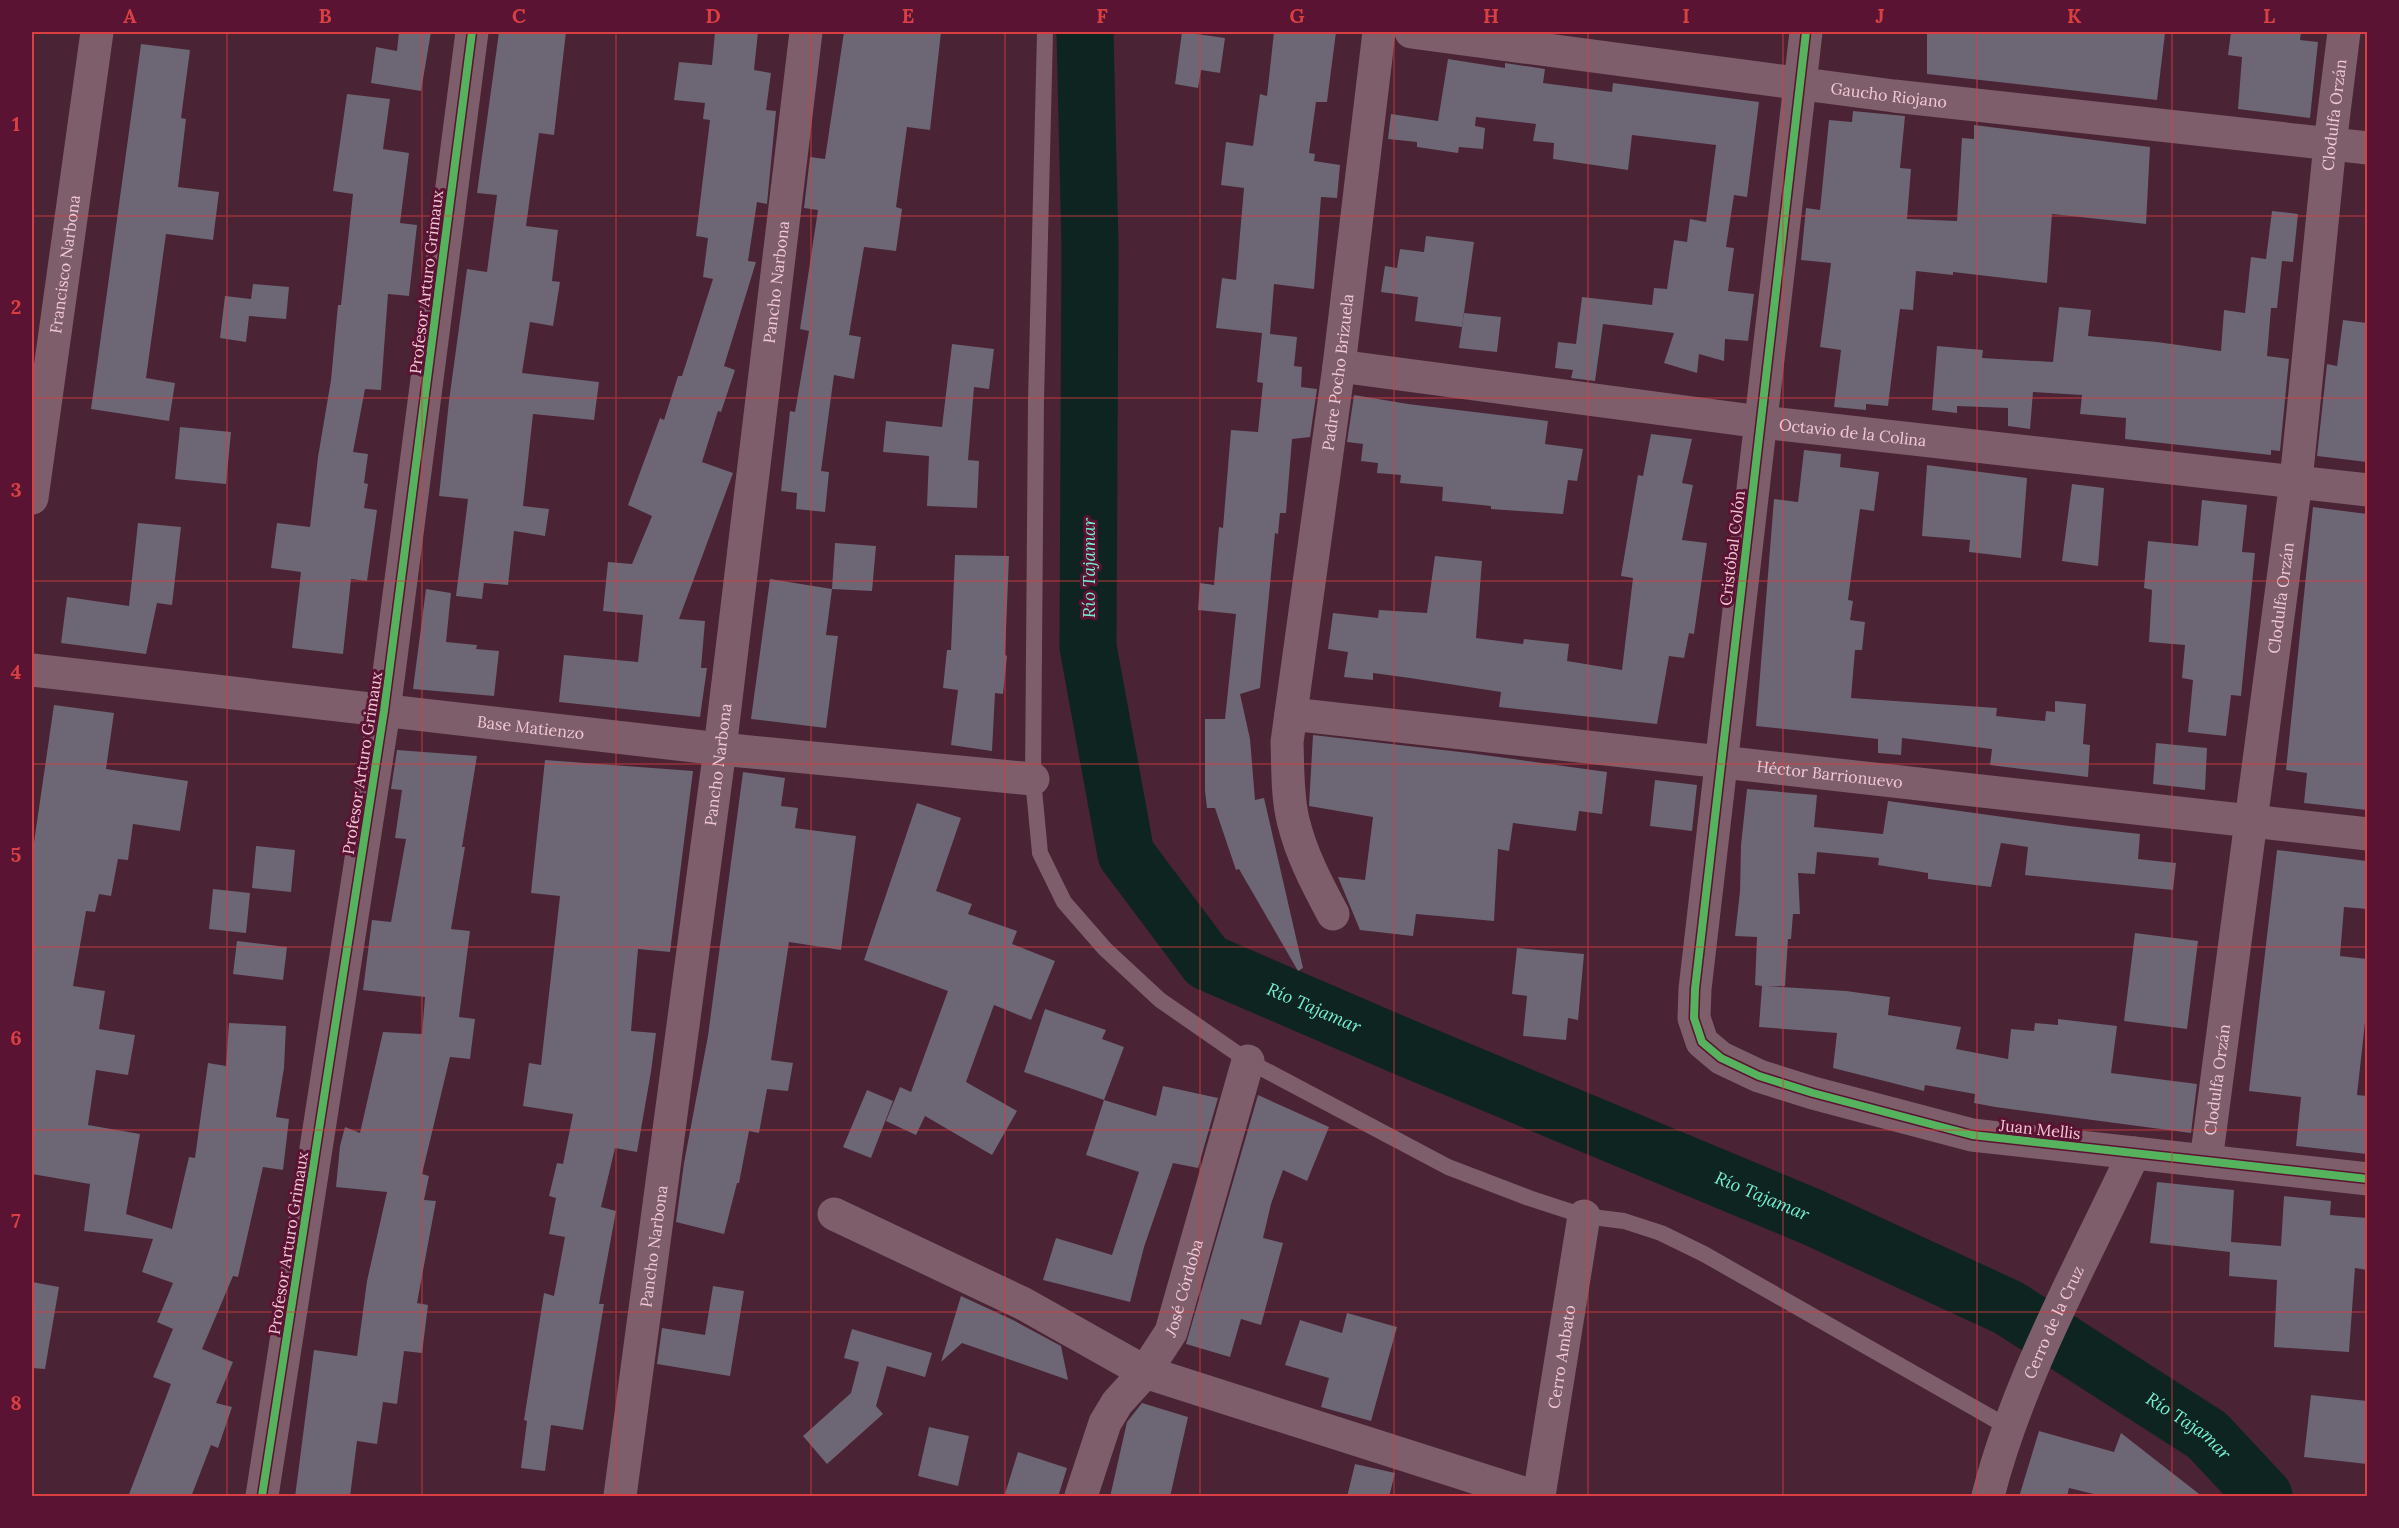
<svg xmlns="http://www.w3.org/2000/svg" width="2399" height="1528" viewBox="0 0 2399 1528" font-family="Lora,serif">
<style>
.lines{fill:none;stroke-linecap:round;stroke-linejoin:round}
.river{stroke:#0e2420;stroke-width:57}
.building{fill:#6c6675}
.lane{stroke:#7d5e6a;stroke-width:16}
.street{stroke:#7d5e6a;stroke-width:33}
.cycleway-casing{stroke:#5a1333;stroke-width:11}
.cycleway{stroke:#56b35d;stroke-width:8}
.grid{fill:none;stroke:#da4042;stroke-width:1.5;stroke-opacity:0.55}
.labels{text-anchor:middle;stroke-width:6;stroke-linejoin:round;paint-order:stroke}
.street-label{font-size:16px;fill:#f3c7d5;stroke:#5a1333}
.water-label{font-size:18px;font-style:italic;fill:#76f0d5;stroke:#5a1333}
.neatline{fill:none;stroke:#da4042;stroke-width:2}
.grid-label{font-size:20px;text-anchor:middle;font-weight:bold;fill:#da4042}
</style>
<rect width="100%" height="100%" fill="#4a2334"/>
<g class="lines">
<path class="river" id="s1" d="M 1085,32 L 1090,247 L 1088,647 L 1126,854 L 1207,962 L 1411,1050 L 1812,1217 L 2009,1308 L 2207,1435 L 2264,1496"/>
</g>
<g class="building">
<path d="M 399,32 L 431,32 L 421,91 L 371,83 L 376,47 L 397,51 Z"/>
<path d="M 499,32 L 566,32 L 554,135 L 539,133 L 526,226 L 558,230 L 552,281 L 560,282 L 553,326 L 530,322 L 522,373 L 599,382 L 594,420 L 533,414 L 523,506 L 549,509 L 545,536 L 514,531 L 508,585 L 484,583 L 482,599 L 456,596 L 468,499 L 439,496 L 449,401 L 467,269 L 487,272 L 497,195 L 477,193 Z"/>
<path d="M 715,32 L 758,32 L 754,70 L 771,73 L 766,110 L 776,111 L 767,204 L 757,202 L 748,261 L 756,262 L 724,366 L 735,370 L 721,412 L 718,411 L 702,462 L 733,473 L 679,619 L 705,621 L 701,668 L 707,668 L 700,717 L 559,702 L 564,655 L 638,662 L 643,615 L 603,611 L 608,562 L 632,564 L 652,516 L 628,505 L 660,418 L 664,420 L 678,376 L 682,376 L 713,279 L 703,277 L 708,238 L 696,236 L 710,120 L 703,119 L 705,103 L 674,100 L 679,62 L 712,65 Z"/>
<path d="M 844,32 L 941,32 L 930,130 L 907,127 L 896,207 L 902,209 L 896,251 L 864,247 L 849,335 L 861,337 L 854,379 L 834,375 L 821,471 L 829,472 L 825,512 L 796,509 L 797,493 L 781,491 L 790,411 L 795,412 L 809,331 L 800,329 L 818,210 L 804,208 L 810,157 L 825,159 Z"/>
<path d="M 1182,32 L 1225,38 L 1220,73 L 1201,70 L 1198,88 L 1175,84 Z"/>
<path d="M 1274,32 L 1336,32 L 1327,102 L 1316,102 L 1309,153 L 1315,154 L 1314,161 L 1340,165 L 1337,198 L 1321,197 L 1314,289 L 1274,284 L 1270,334 L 1297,337 L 1294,366 L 1302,367 L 1301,387 L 1317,389 L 1310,437 L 1292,439 L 1286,513 L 1280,513 L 1278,534 L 1275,533 L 1260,688 L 1240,694 L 1250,739 L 1255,800 L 1264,798 L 1303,968 L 1298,971 L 1239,869 L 1236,870 L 1215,808 L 1207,808 L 1205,791 L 1205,719 L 1225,719 L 1236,614 L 1198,610 L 1200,583 L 1214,585 L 1219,527 L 1223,528 L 1231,430 L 1258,432 L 1263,383 L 1257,382 L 1262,333 L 1216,328 L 1222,278 L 1236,280 L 1244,188 L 1221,185 L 1226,142 L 1253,146 L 1260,94 L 1267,96 Z"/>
<path d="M 1927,32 L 2147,32 L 2165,33 L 2157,100 L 1927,74 Z"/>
<path d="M 2231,32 L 2301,32 L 2300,40 L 2318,42 L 2310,118 L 2238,109 L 2242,57 L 2228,55 Z"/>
<path d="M 141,44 L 190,50 L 181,118 L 186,119 L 178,187 L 219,192 L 213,240 L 166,234 L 146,378 L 175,383 L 169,421 L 91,409 Z"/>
<path d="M 1448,59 L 1505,68 L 1505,63 L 1545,69 L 1543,83 L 1612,92 L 1613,83 L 1759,102 L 1747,197 L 1734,195 L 1726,247 L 1734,248 L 1728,291 L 1754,294 L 1748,341 L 1725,339 L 1724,361 L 1699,354 L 1697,373 L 1664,363 L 1674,333 L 1603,324 L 1595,381 L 1571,378 L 1573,370 L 1555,368 L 1558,342 L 1576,344 L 1582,297 L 1652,305 L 1654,288 L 1667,289 L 1674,240 L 1687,242 L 1690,219 L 1706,222 L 1716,145 L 1632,135 L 1628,170 L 1553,159 L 1554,143 L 1533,141 L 1536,124 L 1476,117 L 1475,126 L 1485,128 L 1483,149 L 1459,147 L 1458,153 L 1417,147 L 1417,142 L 1388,139 L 1391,114 L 1438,121 Z"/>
<path d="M 347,94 L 390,99 L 383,149 L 409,153 L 400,223 L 417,225 L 409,296 L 388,294 L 381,390 L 365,389 L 353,452 L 368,454 L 364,483 L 368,484 L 364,508 L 377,510 L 367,581 L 351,579 L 343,654 L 292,648 L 301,572 L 271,568 L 277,523 L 310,527 L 318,457 L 331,380 L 338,305 L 341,305 L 353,194 L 333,191 Z"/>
<path d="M 1853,111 L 1905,116 L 1900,168 L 1911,169 L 1907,219 L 1957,221 L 1962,138 L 1974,139 L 1974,125 L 2150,147 L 2146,224 L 2052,214 L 2047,283 L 1953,272 L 1953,275 L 1916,271 L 1913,310 L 1900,309 L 1888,406 L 1866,404 L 1866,410 L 1834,407 L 1841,350 L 1820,347 L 1831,263 L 1801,260 L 1806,208 L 1820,210 L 1829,120 L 1852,122 Z"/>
<path d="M 2272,211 L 2298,214 L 2293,262 L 2282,261 L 2277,308 L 2271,308 L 2267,356 L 2289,359 L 2280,451 L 2271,450 L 2271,455 L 2125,439 L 2126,418 L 2080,414 L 2082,395 L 2033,392 L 2030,429 L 2008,426 L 2008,408 L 1957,406 L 1957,413 L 1932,410 L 1937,346 L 1983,350 L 1982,358 L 2053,362 L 2059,307 L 2091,310 L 2088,336 L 2157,342 L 2221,351 L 2224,310 L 2245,313 L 2251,257 L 2266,259 Z"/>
<path d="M 1426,236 L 1474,242 L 1462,327 L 1415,321 L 1418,297 L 1381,292 L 1385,266 L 1397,268 L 1400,249 L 1424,252 Z"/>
<path d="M 253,284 L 289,287 L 286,319 L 249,316 L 246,342 L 220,338 L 225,296 L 251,299 Z"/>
<path d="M 1464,313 L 1501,317 L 1497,352 L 1459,348 Z"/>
<path d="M 2343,320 L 2367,323 L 2367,462 L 2317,456 L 2327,364 L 2337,366 Z"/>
<path d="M 952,344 L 994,349 L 989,389 L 974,387 L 968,460 L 979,461 L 977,508 L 927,506 L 929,456 L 883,452 L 886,421 L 942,427 Z"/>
<path d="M 1354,395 L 1408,404 L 1548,421 L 1545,444 L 1583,449 L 1577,481 L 1568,480 L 1563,514 L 1491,509 L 1491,506 L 1442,501 L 1443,487 L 1400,483 L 1401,475 L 1377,473 L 1378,463 L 1361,461 L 1363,444 L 1347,442 Z"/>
<path d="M 180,427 L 231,432 L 226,484 L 175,479 Z"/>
<path d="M 1651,434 L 1692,439 L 1682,483 L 1693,485 L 1682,540 L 1707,543 L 1694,634 L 1689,633 L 1684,658 L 1669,656 L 1657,724 L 1499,707 L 1501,692 L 1410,678 L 1373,673 L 1373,680 L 1344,677 L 1348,652 L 1328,649 L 1333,613 L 1378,618 L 1379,610 L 1427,613 L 1435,556 L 1482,561 L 1476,638 L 1523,644 L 1524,639 L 1569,644 L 1567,661 L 1622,670 L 1633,578 L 1621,576 L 1638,475 L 1643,476 Z"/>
<path d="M 1804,450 L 1841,454 L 1840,467 L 1879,472 L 1874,511 L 1860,509 L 1848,600 L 1853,601 L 1850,620 L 1865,622 L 1862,650 L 1855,650 L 1851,698 L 1997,708 L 1996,716 L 2045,721 L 2046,711 L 2055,712 L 2055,701 L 2086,704 L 2083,744 L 2090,745 L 2088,777 L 1990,765 L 1992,749 L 1902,738 L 1901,755 L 1878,753 L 1878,739 L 1756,726 L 1774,499 L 1798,502 Z"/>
<path d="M 1927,465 L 2027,478 L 2021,558 L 1969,552 L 1970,540 L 1922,536 Z"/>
<path d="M 2072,484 L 2104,488 L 2098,566 L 2062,561 Z"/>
<path d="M 2202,500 L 2247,505 L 2242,552 L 2255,553 L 2241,696 L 2231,695 L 2226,736 L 2188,732 L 2193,680 L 2182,678 L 2185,645 L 2149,642 L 2152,590 L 2144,588 L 2148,541 L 2198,546 Z"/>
<path d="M 2313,507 L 2367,514 L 2367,810 L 2304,803 L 2307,773 L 2286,770 Z"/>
<path d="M 138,523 L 181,527 L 172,605 L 157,603 L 146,654 L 61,643 L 67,597 L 129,606 Z"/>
<path d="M 835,543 L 876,546 L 872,591 L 832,589 Z"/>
<path d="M 955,555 L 1009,556 L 1005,655 L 1007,656 L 1003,694 L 995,693 L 992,751 L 951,745 L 958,690 L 943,688 L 947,650 L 951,650 Z"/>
<path d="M 770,579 L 832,589 L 826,635 L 838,636 L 826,728 L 751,719 Z"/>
<path d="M 426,589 L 451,593 L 446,642 L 477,645 L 476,649 L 499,651 L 494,696 L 413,689 Z"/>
<path d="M 54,705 L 114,713 L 106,769 L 188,781 L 180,831 L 133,824 L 128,860 L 118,859 L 111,896 L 99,894 L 95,912 L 86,911 L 73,986 L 105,991 L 99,1029 L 135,1035 L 128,1075 L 96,1070 L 88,1125 L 140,1134 L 126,1214 L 172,1229 L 189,1157 L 195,1158 L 208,1063 L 226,1066 L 229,1023 L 286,1026 L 284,1068 L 276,1117 L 289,1119 L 283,1170 L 263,1167 L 238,1277 L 233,1276 L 202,1349 L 233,1362 L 216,1403 L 232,1407 L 218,1448 L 211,1445 L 191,1497 L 128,1497 L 171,1384 L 153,1377 L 173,1329 L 157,1322 L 173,1283 L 142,1272 L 153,1239 L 84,1231 L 90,1184 L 32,1174 L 32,856 Z"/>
<path d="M 1313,735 L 1469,753 L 1607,772 L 1602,814 L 1579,811 L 1576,831 L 1513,823 L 1509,851 L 1498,849 L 1494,921 L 1416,914 L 1413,936 L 1360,930 L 1338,877 L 1365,880 L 1373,817 L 1309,806 Z"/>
<path d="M 2156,743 L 2207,748 L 2205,790 L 2153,784 Z"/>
<path d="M 397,750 L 477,756 L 462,847 L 465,847 L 451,929 L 470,931 L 459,1017 L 475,1019 L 470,1059 L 450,1057 L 422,1174 L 429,1176 L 424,1200 L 436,1201 L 417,1303 L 428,1305 L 422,1353 L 404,1351 L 397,1404 L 383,1402 L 377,1444 L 357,1441 L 350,1497 L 295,1497 L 314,1350 L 357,1356 L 367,1281 L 387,1192 L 336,1187 L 340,1146 L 345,1127 L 360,1133 L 383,1032 L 422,1034 L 425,997 L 363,990 L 372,920 L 391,922 L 406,839 L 395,838 L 402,790 L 391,789 Z"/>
<path d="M 545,760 L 693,771 L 670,952 L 638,949 L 631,1031 L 656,1033 L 651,1072 L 637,1152 L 615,1148 L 601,1207 L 616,1211 L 599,1304 L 604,1304 L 583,1430 L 551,1425 L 545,1471 L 521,1468 L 527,1421 L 524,1420 L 544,1293 L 554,1296 L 565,1237 L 549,1234 L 556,1198 L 549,1196 L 557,1163 L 563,1164 L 573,1114 L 523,1106 L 529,1063 L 541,1065 L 560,896 L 531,893 Z"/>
<path d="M 743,772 L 785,778 L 781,806 L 798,808 L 795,828 L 856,836 L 841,950 L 789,942 L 771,1060 L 793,1063 L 788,1091 L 767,1089 L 759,1133 L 749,1131 L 739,1183 L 737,1183 L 724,1234 L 676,1222 L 684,1163 L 708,1036 Z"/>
<path d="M 1655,780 L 1697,785 L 1692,831 L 1650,826 Z"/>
<path d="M 1747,789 L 1817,795 L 1814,827 L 1883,834 L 1888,801 L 2069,826 L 2140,834 L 2138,859 L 2176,863 L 2173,890 L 2025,875 L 2028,847 L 2001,843 L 1991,887 L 1928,879 L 1928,873 L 1878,865 L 1879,858 L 1817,852 L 1815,874 L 1798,873 L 1800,914 L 1793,914 L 1791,939 L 1788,939 L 1785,986 L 1767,986 L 1846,991 L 1890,997 L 1888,1015 L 1961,1027 L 1956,1049 L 2008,1059 L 2011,1029 L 2034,1031 L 2035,1023 L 2058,1025 L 2058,1019 L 2117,1026 L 2111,1073 L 2197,1084 L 2191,1133 L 1995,1107 L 1974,1103 L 1975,1094 L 1925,1085 L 1924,1091 L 1833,1068 L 1837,1033 L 1759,1027 L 1762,986 L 1755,985 L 1757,937 L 1735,936 L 1740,891 L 1741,845 Z"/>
<path d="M 917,803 L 961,818 L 936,891 L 972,904 L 968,914 L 1017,931 L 1012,944 L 1055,961 L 1031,1020 L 994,1005 L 966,1082 L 1017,1111 L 992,1155 L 925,1116 L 916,1135 L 886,1121 L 900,1087 L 911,1092 L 948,991 L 864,960 Z"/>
<path d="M 256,846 L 295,850 L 291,892 L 252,888 Z"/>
<path d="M 2277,850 L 2367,861 L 2367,909 L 2344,907 L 2340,956 L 2367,959 L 2367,1004 L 2357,1095 L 2367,1096 L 2367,1154 L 2296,1146 L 2301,1097 L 2249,1091 Z"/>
<path d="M 213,889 L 250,893 L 246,933 L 209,929 Z"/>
<path d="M 2135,933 L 2198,941 L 2187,1029 L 2124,1021 Z"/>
<path d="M 237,941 L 287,947 L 283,980 L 233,974 Z"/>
<path d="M 1517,948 L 1584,954 L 1578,1020 L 1568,1018 L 1566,1040 L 1523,1036 L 1527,996 L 1512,994 Z"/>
<path d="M 1045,1009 L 1106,1030 L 1102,1039 L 1124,1047 L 1104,1100 L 1156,1116 L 1163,1086 L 1218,1098 L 1198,1168 L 1173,1163 L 1144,1247 L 1130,1302 L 1043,1280 L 1056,1238 L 1112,1255 L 1139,1172 L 1086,1155 L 1104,1100 L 1024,1072 Z"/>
<path d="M 867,1090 L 893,1101 L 871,1158 L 843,1147 Z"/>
<path d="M 1258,1095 L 1329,1127 L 1307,1181 L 1283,1170 L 1271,1204 L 1263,1238 L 1283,1243 L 1261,1325 L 1241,1319 L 1230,1357 L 1186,1344 Z"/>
<path d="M 2157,1182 L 2234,1190 L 2231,1242 L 2281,1246 L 2284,1196 L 2331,1201 L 2330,1215 L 2367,1218 L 2367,1270 L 2355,1268 L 2349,1352 L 2274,1347 L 2277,1280 L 2229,1276 L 2230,1248 L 2230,1252 L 2150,1243 Z"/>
<path d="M 32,1282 L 59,1287 L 45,1369 L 32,1368 Z"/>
<path d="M 713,1286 L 744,1291 L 730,1376 L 657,1364 L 662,1328 L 705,1335 Z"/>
<path d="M 961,1296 L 1013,1320 L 1061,1346 L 1068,1380 L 962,1343 L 941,1362 Z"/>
<path d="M 1347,1313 L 1397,1327 L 1371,1421 L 1321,1407 L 1329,1378 L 1285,1365 L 1300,1320 L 1342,1333 Z"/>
<path d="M 852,1329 L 932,1353 L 925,1377 L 887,1366 L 876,1406 L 883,1414 L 827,1464 L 803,1436 L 851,1393 L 859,1362 L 844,1358 Z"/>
<path d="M 2311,1395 L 2367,1401 L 2367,1464 L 2304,1457 Z"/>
<path d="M 1142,1403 L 1188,1417 L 1170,1497 L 1110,1497 L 1127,1422 Z"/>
<path d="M 929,1427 L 969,1436 L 958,1486 L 918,1476 Z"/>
<path d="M 2039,1431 L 2114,1452 L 2121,1433 L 2203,1497 L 2106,1497 L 2069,1488 L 2067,1497 L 2019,1497 Z"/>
<path d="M 1018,1452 L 1067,1468 L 1058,1497 L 1004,1497 Z"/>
<path d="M 1355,1464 L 1395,1473 L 1389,1497 L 1347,1497 Z"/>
</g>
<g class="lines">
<path class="lane" d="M 1045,32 L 1036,401 L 1033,779 L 1040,853 L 1064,902 L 1105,949 L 1160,1000 L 1248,1061 L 1448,1167 L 1529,1198 L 1584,1216 L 1624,1221 L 1661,1233 L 1704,1254 L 2008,1427"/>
<g class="street">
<path id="s2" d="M 1411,32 L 1894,96 L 2368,148"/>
<path d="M 1806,32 L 1695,989 L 1694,1018 L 1702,1042 L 1721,1058 L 1759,1076 L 1813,1093 L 1972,1135 L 2368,1179"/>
<path id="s3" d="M 1339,366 L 1761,422 L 2368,490"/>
<path id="s4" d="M 32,498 L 97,32"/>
<path id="s5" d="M 32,670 L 720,749 L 1033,779"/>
<path id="s6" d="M 1291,714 L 2368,834"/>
<path id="s7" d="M 1333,914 C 1317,884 1301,854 1293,820 C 1287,795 1288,768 1287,742 L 1339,366 L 1379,32"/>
<path id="s8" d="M 2206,1161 L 2296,481 L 2330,144 L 2344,32"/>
<path d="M 834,1214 L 1022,1303 L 1145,1372 L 1533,1496"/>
<path d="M 262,1496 L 384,711 L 472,32"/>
<path id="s9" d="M 620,1496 L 720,749 L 806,32"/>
<path id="s10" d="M 1081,1496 L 1105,1423 L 1117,1403 L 1145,1372 L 1171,1332 L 1248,1061"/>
<path id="s11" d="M 1539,1496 L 1584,1216"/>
<path id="s12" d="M 1988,1496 C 2018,1378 2082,1264 2134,1153"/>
</g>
<g class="cycleway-casing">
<g id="cycleway">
<path d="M 1806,32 L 1695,989 L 1694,1018 L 1702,1042 L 1721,1058 L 1759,1076 L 1813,1093 L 1972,1135 L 2368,1179"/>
<path d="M 262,1496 L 384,711 L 472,32"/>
</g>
</g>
<use href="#cycleway" class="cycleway"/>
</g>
<path class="grid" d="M 227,32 L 227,1496M 422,32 L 422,1496M 616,32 L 616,1496M 811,32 L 811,1496M 1005,32 L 1005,1496M 1200,32 L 1200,1496M 1394,32 L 1394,1496M 1588,32 L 1588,1496M 1783,32 L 1783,1496M 1977,32 L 1977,1496M 2172,32 L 2172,1496M 32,216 L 2368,216M 32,398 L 2368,398M 32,581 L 2368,581M 32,764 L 2368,764M 32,947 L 2368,947M 32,1130 L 2368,1130M 32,1312 L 2368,1312"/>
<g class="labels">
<g class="street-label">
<text dy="6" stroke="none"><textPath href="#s2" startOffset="482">Gaucho Riojano</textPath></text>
<text dy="6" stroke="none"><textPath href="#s8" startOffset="1054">Clodulfa Orzán</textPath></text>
<text dy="6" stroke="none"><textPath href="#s4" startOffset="236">Francisco Narbona</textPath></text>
<text transform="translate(426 282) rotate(-83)" y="6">Profesor Arturo Grimaux</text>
<text dy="6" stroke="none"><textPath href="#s9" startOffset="1224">Pancho Narbona</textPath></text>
<text dy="6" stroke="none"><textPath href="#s7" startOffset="554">Padre Pocho Brizuela</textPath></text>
<text dy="6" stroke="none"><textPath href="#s3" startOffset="518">Octavio de la Colina</textPath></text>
<text transform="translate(1732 548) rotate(-83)" y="6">Cristóbal Colón</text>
<text dy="6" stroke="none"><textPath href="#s8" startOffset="568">Clodulfa Orzán</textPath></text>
<text dy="6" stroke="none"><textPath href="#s5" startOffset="502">Base Matienzo</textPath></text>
<text transform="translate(362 763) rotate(-81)" y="6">Profesor Arturo Grimaux</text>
<text dy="6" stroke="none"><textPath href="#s9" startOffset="738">Pancho Narbona</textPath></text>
<text dy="6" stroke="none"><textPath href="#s6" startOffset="542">Héctor Barrionuevo</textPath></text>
<text dy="6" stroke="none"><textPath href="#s8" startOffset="82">Clodulfa Orzán</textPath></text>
<text transform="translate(2040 1129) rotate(6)" y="6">Juan Mellis</text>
<text transform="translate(288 1243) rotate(-81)" y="6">Profesor Arturo Grimaux</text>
<text dy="6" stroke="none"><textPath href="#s9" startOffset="252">Pancho Narbona</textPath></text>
<text dy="6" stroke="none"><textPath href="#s10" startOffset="236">José Córdoba</textPath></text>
<text dy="6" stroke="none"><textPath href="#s12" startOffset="186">Cerro de la Cruz</textPath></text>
<text dy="6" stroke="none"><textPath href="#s11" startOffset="141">Cerro Ambato</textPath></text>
</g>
<g class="water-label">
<text transform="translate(1089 568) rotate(-90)" y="6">Río Tajamar</text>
<text dy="6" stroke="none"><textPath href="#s1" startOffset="1077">Río Tajamar</textPath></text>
<text dy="6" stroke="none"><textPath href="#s1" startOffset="1563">Río Tajamar</textPath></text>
<text dy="6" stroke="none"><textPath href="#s1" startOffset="2049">Río Tajamar</textPath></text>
</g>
</g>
<rect width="2399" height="1528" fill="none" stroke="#5a1333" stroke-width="66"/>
<rect x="33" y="33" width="2333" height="1462" class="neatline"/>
<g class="grid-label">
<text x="130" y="23">A</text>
<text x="325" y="23">B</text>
<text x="519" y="23">C</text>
<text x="713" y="23">D</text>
<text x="908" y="23">E</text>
<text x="1102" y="23">F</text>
<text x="1297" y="23">G</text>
<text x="1491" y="23">H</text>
<text x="1686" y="23">I</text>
<text x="1880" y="23">J</text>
<text x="2074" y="23">K</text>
<text x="2269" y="23">L</text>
<text x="16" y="131">1</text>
<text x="16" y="314">2</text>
<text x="16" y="497">3</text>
<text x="16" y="679">4</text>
<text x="16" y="862">5</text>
<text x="16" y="1045">6</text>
<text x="16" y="1228">7</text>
<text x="16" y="1410">8</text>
</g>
</svg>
